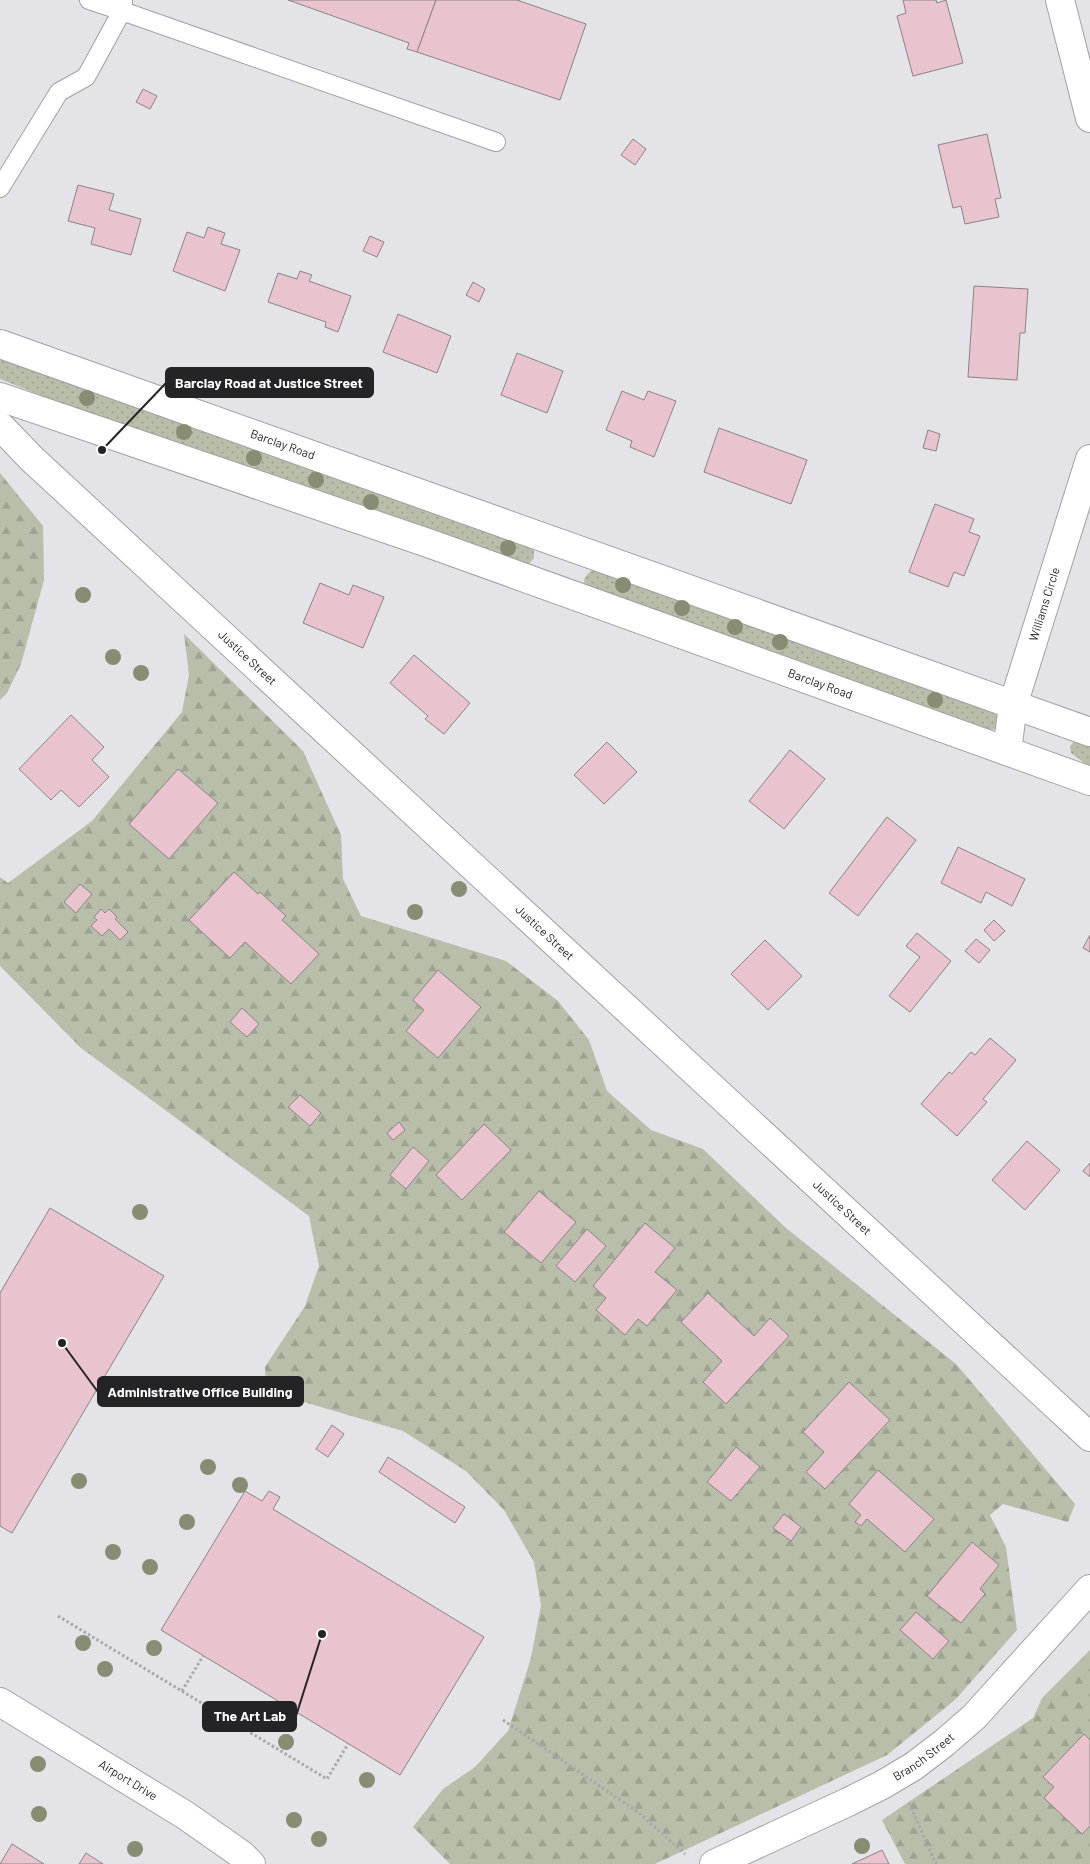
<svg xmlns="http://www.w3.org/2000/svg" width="1090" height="1864" viewBox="0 0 1090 1864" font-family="Barlow,sans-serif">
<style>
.grass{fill:url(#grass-dots)}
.forest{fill:url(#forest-firs)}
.building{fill:#e9c3ce;stroke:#8a8486}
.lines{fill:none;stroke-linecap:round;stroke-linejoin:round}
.service-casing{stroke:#a1a1a6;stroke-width:20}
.minor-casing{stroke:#a1a1a6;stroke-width:30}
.path{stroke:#a8a8ac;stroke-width:3;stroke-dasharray:2.5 2.5;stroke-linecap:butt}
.service{stroke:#fff;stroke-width:18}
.minor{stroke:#fff;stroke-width:28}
.tree{fill:#878d72}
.labels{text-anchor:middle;stroke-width:4;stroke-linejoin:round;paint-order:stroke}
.street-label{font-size:12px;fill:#242426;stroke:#fff}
.leader{fill:none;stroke:#242426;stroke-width:2}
.callout-dot{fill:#242426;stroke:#fff;stroke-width:2}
.callout{fill:#242426;stroke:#242426;stroke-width:2}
.callout-label{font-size:14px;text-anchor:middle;font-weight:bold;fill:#fff}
</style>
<defs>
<pattern id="grass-dots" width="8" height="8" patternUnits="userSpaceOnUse" patternTransform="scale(1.25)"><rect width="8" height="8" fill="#b8bea9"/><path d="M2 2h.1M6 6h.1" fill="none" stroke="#9ea391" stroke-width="1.8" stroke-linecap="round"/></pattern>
<pattern id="forest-firs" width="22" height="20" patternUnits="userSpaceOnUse" patternTransform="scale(1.25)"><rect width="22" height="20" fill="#b8bea9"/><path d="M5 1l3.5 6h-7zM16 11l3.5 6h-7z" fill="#9ea391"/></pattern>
</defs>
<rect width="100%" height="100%" fill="#e3e3e8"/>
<g class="grass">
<path d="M 0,357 L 524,544 L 534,550 L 534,558 L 527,566 L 435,537 L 50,399 L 0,379 Z"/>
<path d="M 591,571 L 596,571 L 978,700 L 1000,711 L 1003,722 L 995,729 L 988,730 L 587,586 L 584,582 L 585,577 Z"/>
<path d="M 1076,740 L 1090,741 L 1090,767 L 1071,753 L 1070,746 Z"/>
</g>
<g class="forest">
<path d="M 0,473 L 43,526 L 44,580 L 21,664 L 7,693 L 0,700 Z"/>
<path d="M 184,634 L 303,751 L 341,835 L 343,879 L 361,916 L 506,961 L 558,1001 L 589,1040 L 607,1091 L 651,1130 L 703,1149 L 786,1228 L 956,1364 L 1075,1504 L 1068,1522 L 1003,1504 L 990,1515 L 1006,1547 L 1017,1630 L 955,1700 L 887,1755 L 655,1864 L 450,1864 L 413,1827 L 443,1789 L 475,1767 L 508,1731 L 531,1658 L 541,1605 L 534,1562 L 504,1510 L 466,1471 L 403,1431 L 266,1391 L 265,1367 L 305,1306 L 319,1266 L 309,1216 L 81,1048 L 0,966 L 0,877 L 8,883 L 92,821 L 182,712 L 189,675 Z"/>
<path d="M 1090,1650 L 1090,1864 L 905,1864 L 882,1820 L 1033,1718 L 1042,1698 Z"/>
</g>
<g class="building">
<path d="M 288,0 L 436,0 L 417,52 L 407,49 L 409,43 Z"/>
<path d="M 436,0 L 517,0 L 586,24 L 560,100 L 417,52 Z"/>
<path d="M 903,0 L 936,0 L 937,3 L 946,0 L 963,63 L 913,76 L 897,16 L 906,13 Z"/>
<path d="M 143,89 L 157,96 L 150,109 L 136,102 Z"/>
<path d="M 987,134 L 1001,198 L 995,199 L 999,217 L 965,224 L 961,206 L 953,208 L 938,145 Z"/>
<path d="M 633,139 L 646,149 L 635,165 L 621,155 Z"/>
<path d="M 78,185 L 114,194 L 109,210 L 141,219 L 131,255 L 91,244 L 95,228 L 68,221 Z"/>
<path d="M 208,227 L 225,233 L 221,244 L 240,250 L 225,291 L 173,271 L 187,232 L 204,238 Z"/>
<path d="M 370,236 L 384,242 L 377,257 L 363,251 Z"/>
<path d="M 300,271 L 312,275 L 309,281 L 351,296 L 338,332 L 325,327 L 326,322 L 268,302 L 278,273 L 297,279 Z"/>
<path d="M 473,282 L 485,289 L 479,302 L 466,295 Z"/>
<path d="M 974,286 L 1028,289 L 1025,333 L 1020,333 L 1017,380 L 968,377 Z"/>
<path d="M 398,314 L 451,336 L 437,373 L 383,352 Z"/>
<path d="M 517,353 L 563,371 L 547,413 L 501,395 Z"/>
<path d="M 622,391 L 644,400 L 648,391 L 676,401 L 654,457 L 630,447 L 632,441 L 606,430 Z"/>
<path d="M 719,428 L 807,460 L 791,504 L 704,472 Z"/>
<path d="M 928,430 L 940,434 L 936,451 L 923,448 Z"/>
<path d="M 935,504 L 974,519 L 969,532 L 980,536 L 964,576 L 954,572 L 948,587 L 909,572 Z"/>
<path d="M 320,583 L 349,595 L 353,585 L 384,597 L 363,648 L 303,623 Z"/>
<path d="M 414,655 L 470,703 L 444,734 L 425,719 L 428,716 L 390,683 Z"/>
<path d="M 71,715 L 104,747 L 92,760 L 109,777 L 79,807 L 61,790 L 51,800 L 19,769 Z"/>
<path d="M 607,742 L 637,772 L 604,804 L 574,775 Z"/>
<path d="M 790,750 L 825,779 L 784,829 L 749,801 Z"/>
<path d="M 178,769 L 218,803 L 169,859 L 129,824 Z"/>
<path d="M 887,817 L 916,840 L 858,916 L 829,893 Z"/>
<path d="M 958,847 L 1025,879 L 1012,906 L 986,892 L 981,903 L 941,883 Z"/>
<path d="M 234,872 L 258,894 L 260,892 L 286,916 L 282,920 L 319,954 L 291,984 L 245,942 L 230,958 L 189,920 Z"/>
<path d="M 80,884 L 92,894 L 76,913 L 64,902 Z"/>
<path d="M 101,909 L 105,913 L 109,909 L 117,917 L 115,919 L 128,932 L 120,940 L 109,929 L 102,936 L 91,926 L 97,920 L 94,917 Z"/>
<path d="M 994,920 L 1005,931 L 994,941 L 984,930 Z"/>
<path d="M 917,933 L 951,961 L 910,1012 L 889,996 L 920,957 L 906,946 Z"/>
<path d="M 1090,935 L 1090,952 L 1083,948 Z"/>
<path d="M 976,939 L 990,950 L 979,963 L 965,951 Z"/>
<path d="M 765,940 L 802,976 L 768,1010 L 731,974 Z"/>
<path d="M 438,970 L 481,1007 L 438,1058 L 406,1031 L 424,1010 L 413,1000 Z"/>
<path d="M 242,1008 L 259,1024 L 247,1037 L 230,1022 Z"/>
<path d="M 990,1038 L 1016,1060 L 983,1099 L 987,1102 L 957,1136 L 921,1104 L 949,1072 L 952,1074 L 971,1052 L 975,1055 Z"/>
<path d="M 300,1095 L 321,1113 L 310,1126 L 288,1107 Z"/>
<path d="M 399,1122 L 405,1130 L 393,1140 L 387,1133 Z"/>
<path d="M 484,1124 L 511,1150 L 462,1200 L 436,1175 Z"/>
<path d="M 1027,1141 L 1060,1170 L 1025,1210 L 992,1180 Z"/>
<path d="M 413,1147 L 429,1161 L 406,1189 L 390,1175 Z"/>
<path d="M 1090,1163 L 1090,1177 L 1083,1171 Z"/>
<path d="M 539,1191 L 576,1222 L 541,1263 L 504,1232 Z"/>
<path d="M 50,1208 L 164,1276 L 12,1533 L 0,1526 L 0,1293 Z"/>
<path d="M 645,1223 L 675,1248 L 655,1272 L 677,1290 L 647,1326 L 638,1319 L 625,1335 L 596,1310 L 606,1298 L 593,1286 Z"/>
<path d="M 587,1229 L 606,1246 L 575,1282 L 556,1266 Z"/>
<path d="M 708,1293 L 754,1336 L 770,1318 L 789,1336 L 726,1404 L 703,1382 L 722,1361 L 681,1322 Z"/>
<path d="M 849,1382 L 890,1420 L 825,1489 L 806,1472 L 824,1452 L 803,1432 Z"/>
<path d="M 332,1425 L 344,1434 L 328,1457 L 316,1449 Z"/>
<path d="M 736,1447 L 760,1467 L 731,1501 L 707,1482 Z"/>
<path d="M 388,1457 L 465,1507 L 455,1523 L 379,1472 Z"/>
<path d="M 878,1470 L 934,1519 L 905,1552 L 867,1519 L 861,1526 L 855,1522 L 861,1515 L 849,1504 Z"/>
<path d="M 245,1491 L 262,1501 L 269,1491 L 280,1497 L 273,1509 L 484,1637 L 400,1775 L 161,1630 Z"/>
<path d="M 784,1514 L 801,1527 L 791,1541 L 773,1528 Z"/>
<path d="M 972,1542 L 999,1565 L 980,1589 L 985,1594 L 961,1623 L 927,1596 Z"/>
<path d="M 916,1612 L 949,1641 L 933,1659 L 900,1630 Z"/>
<path d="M 1084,1734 L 1090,1740 L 1090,1826 L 1082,1834 L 1044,1798 L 1054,1787 L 1043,1777 Z"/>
<path d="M 12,1844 L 44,1864 L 0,1864 Z"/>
<path d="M 882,1850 L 889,1864 L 852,1864 Z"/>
<path d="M 86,1853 L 103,1864 L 79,1864 Z"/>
</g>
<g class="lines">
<g class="service-casing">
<g id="service">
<path d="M 89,0 L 122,11 L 123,2"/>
<path d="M 0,188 L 59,92 L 86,77 L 122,11 L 496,142"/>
</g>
</g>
<g class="minor-casing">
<g id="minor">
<path d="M 1060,0 L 1090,118"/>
<path id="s1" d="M 0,344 L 1090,732"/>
<path id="s2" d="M 0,397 L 428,543 L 1090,781"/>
<path id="s3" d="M 0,426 L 32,459 L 1090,1437"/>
<path id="s4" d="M 1007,751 L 1013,705 L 1090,459"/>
<path id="s5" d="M 0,1702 L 185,1815 L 242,1855 L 251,1864"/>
<path id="s6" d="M 714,1864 L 848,1802 L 882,1785 L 914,1766 L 944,1743 L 974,1717 L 1090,1589"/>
</g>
</g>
<g class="path">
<path d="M 58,1616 L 327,1779 L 348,1744"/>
<path d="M 182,1691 L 203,1656"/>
<path d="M 503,1720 L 638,1812 L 685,1854"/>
<path d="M 909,1803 L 936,1864"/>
</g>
<use href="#service" class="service"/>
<use href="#minor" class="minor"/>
</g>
<g class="tree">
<circle cx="87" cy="398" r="8"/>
<circle cx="184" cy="432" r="8"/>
<circle cx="254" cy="458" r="8"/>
<circle cx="316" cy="480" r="8"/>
<circle cx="371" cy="502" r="8"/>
<circle cx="508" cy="548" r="8"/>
<circle cx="623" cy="585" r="8"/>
<circle cx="83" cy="595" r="8"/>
<circle cx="682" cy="608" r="8"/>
<circle cx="735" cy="627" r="8"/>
<circle cx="780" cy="642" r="8"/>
<circle cx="113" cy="657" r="8"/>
<circle cx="141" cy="673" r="8"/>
<circle cx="935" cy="700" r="8"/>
<circle cx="459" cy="889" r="8"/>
<circle cx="415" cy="912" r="8"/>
<circle cx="140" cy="1212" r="8"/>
<circle cx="208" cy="1467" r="8"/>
<circle cx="79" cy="1481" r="8"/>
<circle cx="240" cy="1485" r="8"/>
<circle cx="187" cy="1522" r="8"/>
<circle cx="113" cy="1552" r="8"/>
<circle cx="150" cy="1567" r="8"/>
<circle cx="83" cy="1643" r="8"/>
<circle cx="154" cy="1648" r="8"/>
<circle cx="105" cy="1669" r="8"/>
<circle cx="236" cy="1709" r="8"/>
<circle cx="286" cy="1742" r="8"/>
<circle cx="38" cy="1764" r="8"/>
<circle cx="367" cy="1780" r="8"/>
<circle cx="39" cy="1814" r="8"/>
<circle cx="294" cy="1820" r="8"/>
<circle cx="319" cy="1839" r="8"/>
<circle cx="862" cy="1846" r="8"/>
<circle cx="135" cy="1849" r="8"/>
</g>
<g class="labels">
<g class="street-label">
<text dy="4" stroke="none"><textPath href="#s1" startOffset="300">Barclay Road</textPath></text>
<text dy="4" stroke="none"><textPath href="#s4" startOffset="152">Williams Circle</textPath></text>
<text dy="4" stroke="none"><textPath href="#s3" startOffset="339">Justice Street</textPath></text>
<text dy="4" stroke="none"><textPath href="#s2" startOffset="869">Barclay Road</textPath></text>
<text dy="4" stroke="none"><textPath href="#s3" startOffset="744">Justice Street</textPath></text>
<text dy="4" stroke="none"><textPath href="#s3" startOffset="1149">Justice Street</textPath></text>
<text dy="4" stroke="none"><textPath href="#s6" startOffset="236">Branch Street</textPath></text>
<text dy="4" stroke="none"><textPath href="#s5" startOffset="150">Airport Drive</textPath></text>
</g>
</g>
<path class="leader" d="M102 450L166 383M62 1343L98 1392M322 1634L296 1716"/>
<g class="callout-dot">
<circle cx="102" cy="450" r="5"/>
<circle cx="62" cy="1343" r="5"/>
<circle cx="322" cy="1634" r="5"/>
</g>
<g class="callout">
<rect x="166" y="368" width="207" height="29" rx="5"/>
<rect x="98" y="1377" width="205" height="29" rx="5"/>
<rect x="203" y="1702" width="93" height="29" rx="5"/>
</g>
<g class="callout-label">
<text x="269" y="388">Barclay Road at Justice Street</text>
<text x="200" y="1397">Administrative Office Building</text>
<text x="250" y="1721">The Art Lab</text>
</g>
</svg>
